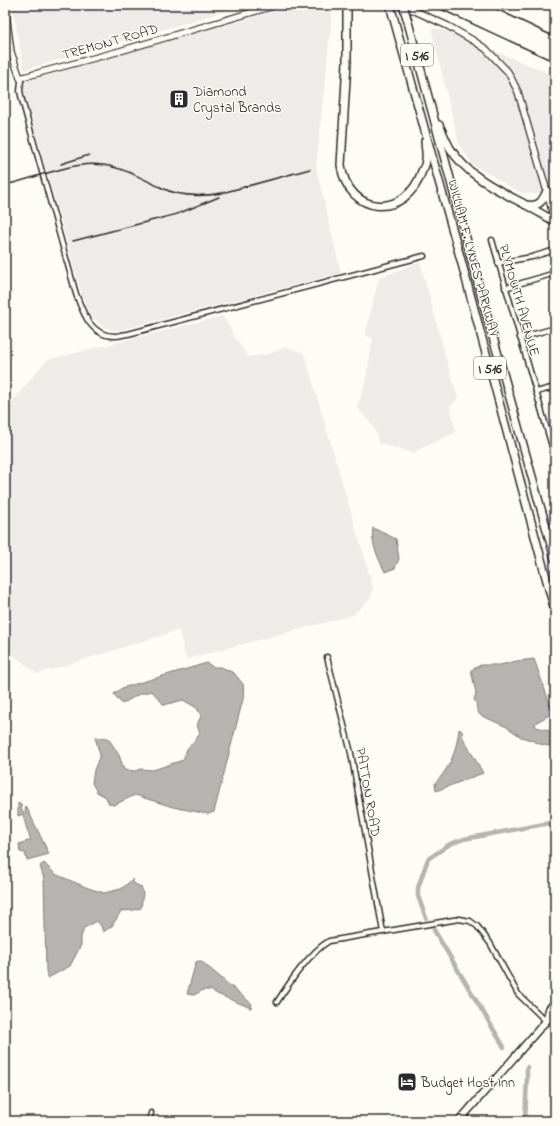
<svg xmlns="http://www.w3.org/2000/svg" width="560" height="1126" viewBox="0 0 560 1126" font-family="'Indie Flower',sans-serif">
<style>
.built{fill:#edece8}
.water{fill:#b5b4b1;stroke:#7e7d7b}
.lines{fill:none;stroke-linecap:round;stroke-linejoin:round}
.canal{stroke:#b5b4b1;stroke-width:4.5}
.street-casing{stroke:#2b2b2b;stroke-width:7}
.secondary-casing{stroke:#2b2b2b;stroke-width:8}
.primary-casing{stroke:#2b2b2b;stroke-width:9}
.highway-casing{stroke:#2b2b2b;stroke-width:10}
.street{stroke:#fdfcf7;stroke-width:4}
.secondary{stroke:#fdfcf7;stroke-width:5.5}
.primary{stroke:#fdfcf7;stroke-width:6}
.highway{stroke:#fdfcf7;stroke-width:7}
.rail{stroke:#2b2b2b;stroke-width:1.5}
.highway-bridge-casing{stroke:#2b2b2b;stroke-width:10;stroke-linecap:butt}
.highway-bridge{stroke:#fdfcf7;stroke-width:7}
.labels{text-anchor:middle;stroke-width:3;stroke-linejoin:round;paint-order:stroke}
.shield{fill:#fdfcf7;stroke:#6a6a68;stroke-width:1}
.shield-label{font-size:13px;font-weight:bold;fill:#2b2b2b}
.street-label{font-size:14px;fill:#2b2b2b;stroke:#fdfcf7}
.poi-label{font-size:14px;fill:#2b2b2b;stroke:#fdfcf7;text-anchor:start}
</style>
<rect width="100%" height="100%" fill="#fdfcf7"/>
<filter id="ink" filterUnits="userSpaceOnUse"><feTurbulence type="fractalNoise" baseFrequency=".025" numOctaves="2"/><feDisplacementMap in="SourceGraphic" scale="8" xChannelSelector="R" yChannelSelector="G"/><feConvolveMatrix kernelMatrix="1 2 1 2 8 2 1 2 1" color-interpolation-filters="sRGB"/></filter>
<g filter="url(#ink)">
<g class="built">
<path d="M 12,5 L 246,5 L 24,70 Z"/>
<path d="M 296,5 L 333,5 L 316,167 L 341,273 L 117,331 L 101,326 L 90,315 L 83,298 L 23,89 L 27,81 Z"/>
<path d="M 431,28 L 447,31 L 555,76 L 555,194 L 551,188 L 536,194 L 519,192 L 472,164 L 459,144 Z"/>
<path d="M 420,262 L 447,362 L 458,398 L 450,406 L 456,432 L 412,453 L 379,443 L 375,429 L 357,407 L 365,384 L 373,339 L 365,335 L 379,278 Z"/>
<path d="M 223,316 L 236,339 L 248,357 L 269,354 L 286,347 L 304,353 L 373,587 L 370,599 L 353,615 L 186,659 L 179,630 L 37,674 L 10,652 L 5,637 L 5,410 L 47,360 Z"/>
</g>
<g class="water">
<path d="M 373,528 L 396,539 L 399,559 L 395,568 L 385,572 C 379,559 370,543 373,528 Z"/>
<path d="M 534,659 L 553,713 L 535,723 L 536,727 L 548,730 L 552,735 L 549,746 L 540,744 L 531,740 L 521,737 L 507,727 L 480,715 L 477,710 L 476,702 L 474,700 L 476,693 L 471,670 L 481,665 L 500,665 L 517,661 Z"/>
<path d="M 207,663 L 213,667 L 221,667 L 234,673 L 243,684 L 244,695 L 214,812 L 208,814 L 173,807 L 135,795 L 114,805 L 109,804 L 106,797 L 97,792 L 92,783 L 94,770 L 100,755 L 95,737 L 108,738 L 119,755 L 124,770 L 136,771 L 140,769 L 153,770 L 183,760 L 187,749 L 200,734 L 197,725 L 201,716 L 197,708 L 183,700 L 164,705 L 152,691 L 139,694 L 122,704 L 114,694 L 122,688 Z"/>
<path d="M 459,729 L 462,731 L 463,738 L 483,773 L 436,791 L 435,784 C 438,779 442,776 445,771 C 454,758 457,744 459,729 Z"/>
<path d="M 18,803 L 21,805 L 22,810 L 25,813 L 26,806 L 49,854 L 27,860 L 25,853 L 20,852 L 19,844 L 31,840 C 27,831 25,823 23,814 L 18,816 Z"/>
<path d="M 44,863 L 55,874 L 88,888 L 104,893 L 121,889 L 133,879 L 133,883 L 141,887 L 143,892 L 141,908 L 134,910 L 121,911 L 112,926 L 103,932 L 101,926 L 97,921 L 84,928 L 81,937 L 81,945 L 70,966 L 48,978 L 46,971 L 44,879 L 40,866 Z"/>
<path d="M 198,961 L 201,961 L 252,1004 L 251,1008 L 217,994 L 211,990 L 203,990 L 194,995 L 187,994 L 196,962 Z"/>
</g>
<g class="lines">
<g class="canal">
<path d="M 426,918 L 418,896 L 418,888 L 423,873 L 428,859 L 450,844 L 464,839 L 555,822"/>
<path d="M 434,930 L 504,1047"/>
<path d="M 525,1121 L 527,1077 L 527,1067"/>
</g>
<g class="street-casing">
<g id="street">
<path d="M 20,78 L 21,81 L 20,91 L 22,100 L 76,294 C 83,313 91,337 116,336 C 120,336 124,334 128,334 L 424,256"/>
<path d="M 492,240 L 555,457"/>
<path d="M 498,263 L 532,257 L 555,250"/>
<path d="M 505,288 L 555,273"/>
<path d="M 520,338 L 555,328"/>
<path d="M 536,392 L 555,387"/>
<path d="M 327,657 L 351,753 L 383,932"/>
<path d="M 277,1002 C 290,982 309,953 329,941 L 459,919 L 470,921 L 477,926 L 490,943 L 518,994 L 546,1021"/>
<path d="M 149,1121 L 151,1113"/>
</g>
</g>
<g class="secondary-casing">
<g id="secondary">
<path d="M 5,5 L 11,52 L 20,78 L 120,51 L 277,5"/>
<path d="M 402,5 L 448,26 L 474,41 L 486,49 L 508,72 L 518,92 L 548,195 L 555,223"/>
</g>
</g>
<g class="primary-casing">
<g id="primary">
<path d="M 546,1021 L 549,1009 L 555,1002"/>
<path d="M 459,1121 L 546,1021 L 555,1015"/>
</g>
</g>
<g class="highway-casing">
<g id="highway">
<path d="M 347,5 L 347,62 L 341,165 C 348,216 406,220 422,171 C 424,168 426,163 426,159 C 427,154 425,147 425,141"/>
<path d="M 390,5 L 462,264 L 555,611"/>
<path d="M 408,22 L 484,305 L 555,559"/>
<path d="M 439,125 C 443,133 446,141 450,148 C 467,176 498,190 526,205 C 539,207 542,202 547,191"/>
<path d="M 528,206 L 554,221"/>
</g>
</g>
<use href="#street" class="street"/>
<use href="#secondary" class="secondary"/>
<use href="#primary" class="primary"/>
<use href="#highway" class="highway"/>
<g class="rail">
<path d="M 432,5 L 555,62"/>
<path d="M 488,5 L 555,37"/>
<path d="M 61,164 L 89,155"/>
<path d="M 5,185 C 18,182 31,178 43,174 C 63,169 82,162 103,165 C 124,168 141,178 160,187 C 179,197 201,197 222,193 L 310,169"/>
<path d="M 73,241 L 177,214 L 219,197"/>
</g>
<g class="highway-bridge-casing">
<path id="highway-bridge" d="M 403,5 L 408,22"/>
</g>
<use href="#highway-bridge" class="highway-bridge"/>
</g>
</g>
<defs>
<g id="building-square" transform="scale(1)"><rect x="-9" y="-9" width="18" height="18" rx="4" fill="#2b2b2b" stroke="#fdfcf7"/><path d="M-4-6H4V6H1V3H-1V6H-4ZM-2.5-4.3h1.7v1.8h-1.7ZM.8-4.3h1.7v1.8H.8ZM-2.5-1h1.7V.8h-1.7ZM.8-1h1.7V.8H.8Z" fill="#fff"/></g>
<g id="hotel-square" transform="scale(1)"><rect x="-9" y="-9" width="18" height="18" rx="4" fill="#2b2b2b" stroke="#fdfcf7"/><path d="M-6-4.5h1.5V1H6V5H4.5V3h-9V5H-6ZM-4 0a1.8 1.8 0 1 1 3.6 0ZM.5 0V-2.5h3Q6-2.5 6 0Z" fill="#fff"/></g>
</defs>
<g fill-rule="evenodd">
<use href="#building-square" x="179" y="99"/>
<use href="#hotel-square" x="407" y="1082"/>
</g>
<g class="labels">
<g class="shield">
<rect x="401" y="44" width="32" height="22" rx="3"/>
<rect x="474" y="357" width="32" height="22" rx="3"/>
</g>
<g class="shield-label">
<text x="417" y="60">I 516</text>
<text x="490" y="373">I 516</text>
</g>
<g class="street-label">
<text transform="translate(110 41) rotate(-16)" y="5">TREMONT ROAD</text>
<text transform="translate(474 258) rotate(75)" y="5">WILLIAM F. LYNES PARKWAY</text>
<text transform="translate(520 300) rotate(74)" y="5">PLYMOUTH AVENUE</text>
<text transform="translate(369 792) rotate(80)" y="5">PATTON ROAD</text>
</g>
<g class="poi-label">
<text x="193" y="96">Diamond<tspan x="193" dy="16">Crystal Brands</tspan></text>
<text x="421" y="1087">Budget Host Inn</text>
</g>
</g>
<rect width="560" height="1126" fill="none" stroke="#fdfcf7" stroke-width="20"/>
<rect x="10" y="10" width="540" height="1106" fill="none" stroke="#2b2b2b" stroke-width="1.5" filter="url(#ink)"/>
</svg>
